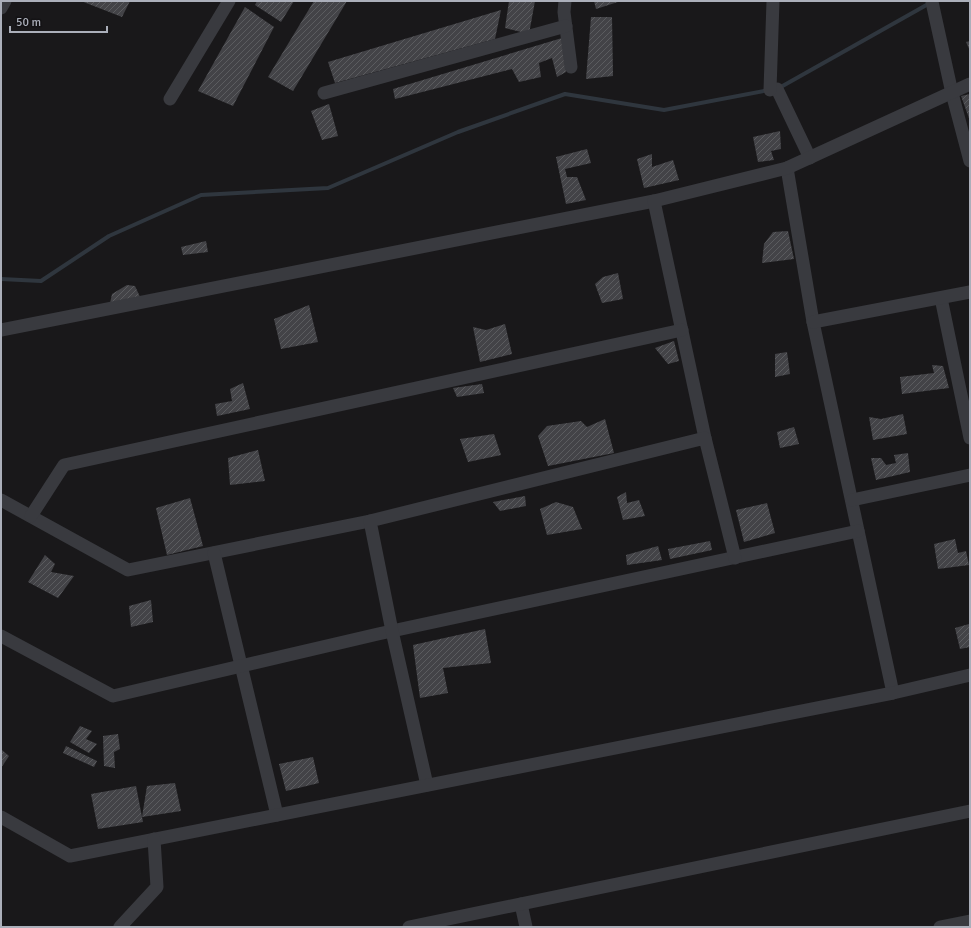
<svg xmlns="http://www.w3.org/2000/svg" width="971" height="928" viewBox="0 0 971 928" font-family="Signika,sans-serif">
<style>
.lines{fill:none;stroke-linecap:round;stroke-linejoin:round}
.stream{stroke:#2f363e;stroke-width:4}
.building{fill:url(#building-hatch)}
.minor{stroke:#393a3f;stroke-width:13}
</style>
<defs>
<pattern id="building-hatch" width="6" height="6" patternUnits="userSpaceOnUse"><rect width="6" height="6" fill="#434347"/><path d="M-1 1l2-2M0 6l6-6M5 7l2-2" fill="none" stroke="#5b5c5f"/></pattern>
</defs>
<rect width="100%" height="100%" fill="#19181a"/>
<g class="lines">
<g class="stream">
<path d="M 779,88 L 930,3"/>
<path d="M 1,279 L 41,281 L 109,236 L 201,195 L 328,188 L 458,132 L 565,94 L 664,110 L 769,90"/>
</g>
</g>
<g class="building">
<path d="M 81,1 L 130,1 L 122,17 Z"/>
<path d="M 257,1 L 294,1 L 281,22 L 255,5 Z"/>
<path d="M 314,1 L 347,1 L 293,91 L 268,77 Z"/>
<path d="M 509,1 L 535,1 L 529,34 L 505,28 Z"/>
<path d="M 594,1 L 621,1 L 596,9 Z"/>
<path d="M 245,7 L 274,27 L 233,106 L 198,91 Z"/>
<path d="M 501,10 L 495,39 L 335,83 L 328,62 Z"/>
<path d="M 591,17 L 612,17 L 613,76 L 586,79 Z"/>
<path d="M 562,38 L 566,72 L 557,77 L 552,58 L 539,63 L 541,77 L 519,82 L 512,69 L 395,99 L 393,89 Z"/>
<path d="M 970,41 L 970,51 L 966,42 Z"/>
<path d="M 970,94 L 970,121 L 961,96 Z"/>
<path d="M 329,104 L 338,136 L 322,140 L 311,111 Z"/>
<path d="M 780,131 L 781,149 L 771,151 L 774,160 L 758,162 L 753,137 Z"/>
<path d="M 587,149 L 591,163 L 565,169 L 567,177 L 577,177 L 586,200 L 566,204 L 556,157 Z"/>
<path d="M 652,154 L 652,167 L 673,160 L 679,180 L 644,188 L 637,159 Z"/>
<path d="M 788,231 L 794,259 L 762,263 L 764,244 L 773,232 Z"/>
<path d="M 206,241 L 208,252 L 183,255 L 181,247 Z"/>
<path d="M 618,273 L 623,299 L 602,303 L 595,284 L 603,277 Z"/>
<path d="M 127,285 L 135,286 L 141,299 L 109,308 L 112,294 Z"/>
<path d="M 309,305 L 318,342 L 281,349 L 274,319 Z"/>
<path d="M 505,324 L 512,354 L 480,362 L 473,327 L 486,330 Z"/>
<path d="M 674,341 L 679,361 L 668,364 L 655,348 Z"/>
<path d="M 787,352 L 790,374 L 775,377 L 775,354 Z"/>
<path d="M 932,365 L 943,366 L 949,388 L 902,394 L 900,377 L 934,373 Z"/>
<path d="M 243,383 L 250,409 L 217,416 L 215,404 L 232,401 L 230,389 Z"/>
<path d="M 482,384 L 484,393 L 457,397 L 453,388 Z"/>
<path d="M 903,414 L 907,434 L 873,440 L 869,417 L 881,419 Z"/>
<path d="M 605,419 L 614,453 L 548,466 L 538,436 L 547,426 L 581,421 L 587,427 Z"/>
<path d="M 794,427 L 799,444 L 780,448 L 777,432 Z"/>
<path d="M 494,434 L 501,455 L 468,462 L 460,439 Z"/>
<path d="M 258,450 L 265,481 L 230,485 L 228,458 Z"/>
<path d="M 908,453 L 910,472 L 876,480 L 871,458 L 881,458 L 886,465 L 896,463 L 894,455 Z"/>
<path d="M 626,492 L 627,503 L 639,500 L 645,516 L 623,520 L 617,497 Z"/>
<path d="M 525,496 L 526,506 L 500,511 L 493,502 Z"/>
<path d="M 190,498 L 203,546 L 167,555 L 156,508 Z"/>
<path d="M 556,502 L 573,507 L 582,529 L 547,535 L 540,509 Z"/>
<path d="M 767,503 L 775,533 L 744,542 L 736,510 Z"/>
<path d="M 955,539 L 958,553 L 966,551 L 969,565 L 938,569 L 934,544 Z"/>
<path d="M 710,541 L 712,550 L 670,559 L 668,549 Z"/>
<path d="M 658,546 L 662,560 L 627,565 L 626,555 Z"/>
<path d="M 45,555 L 55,564 L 51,572 L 74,576 L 58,598 L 28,582 Z"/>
<path d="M 151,600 L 153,622 L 131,627 L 129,606 Z"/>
<path d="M 969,624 L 970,647 L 960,649 L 955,628 Z"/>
<path d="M 485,629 L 491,663 L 443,668 L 448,693 L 420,698 L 413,645 Z"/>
<path d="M 80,726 L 92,731 L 86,739 L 97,744 L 89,753 L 70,742 Z"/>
<path d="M 118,734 L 120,749 L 114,752 L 115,768 L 104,766 L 103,736 Z"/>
<path d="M 66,746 L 97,761 L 94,767 L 63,753 Z"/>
<path d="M 2,750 L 9,756 L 1,768 L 1,751 Z"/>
<path d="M 313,757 L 319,783 L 286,791 L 279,764 Z"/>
<path d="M 175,783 L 181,811 L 142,817 L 147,786 Z"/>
<path d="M 136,786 L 143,822 L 98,829 L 91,794 Z"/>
</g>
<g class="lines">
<g class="minor">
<path d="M 565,1 L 564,12 L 571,67"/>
<path d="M 932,2 L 952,93 L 970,161"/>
<path d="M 1,8 L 5,1"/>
<path d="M 777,89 L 810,158"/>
<path d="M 770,90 L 773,1"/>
<path d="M 324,93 L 566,26"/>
<path d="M 170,99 L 229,1"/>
<path d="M 787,168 L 813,322 L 893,693"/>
<path d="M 941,298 L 970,438"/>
<path d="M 813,322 L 970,292"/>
<path d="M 1,330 L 654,201"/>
<path d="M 705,438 L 654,201 L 787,168 L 970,84"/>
<path d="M 1,500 L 128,570 L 370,521"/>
<path d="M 852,500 L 970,475"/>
<path d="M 31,516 L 64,465 L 682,330"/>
<path d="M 214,553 L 277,815"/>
<path d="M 1,636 L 113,696 L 378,634 L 858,531"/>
<path d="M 427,785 L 392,631 L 370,521 L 705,438 L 735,558"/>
<path d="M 1,817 L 70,856 L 893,693 L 970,675"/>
<path d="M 521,904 L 526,927"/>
<path d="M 120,927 L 157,887 L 154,839"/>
<path d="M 409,927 L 970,811"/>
<path d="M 940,927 L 970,921"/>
</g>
</g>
<rect width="971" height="928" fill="none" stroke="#abafba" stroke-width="4"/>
<path d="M10 26v6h97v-6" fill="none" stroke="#abafba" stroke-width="2"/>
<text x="16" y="26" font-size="12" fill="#abafba" stroke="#141315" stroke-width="3" paint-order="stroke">50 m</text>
</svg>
